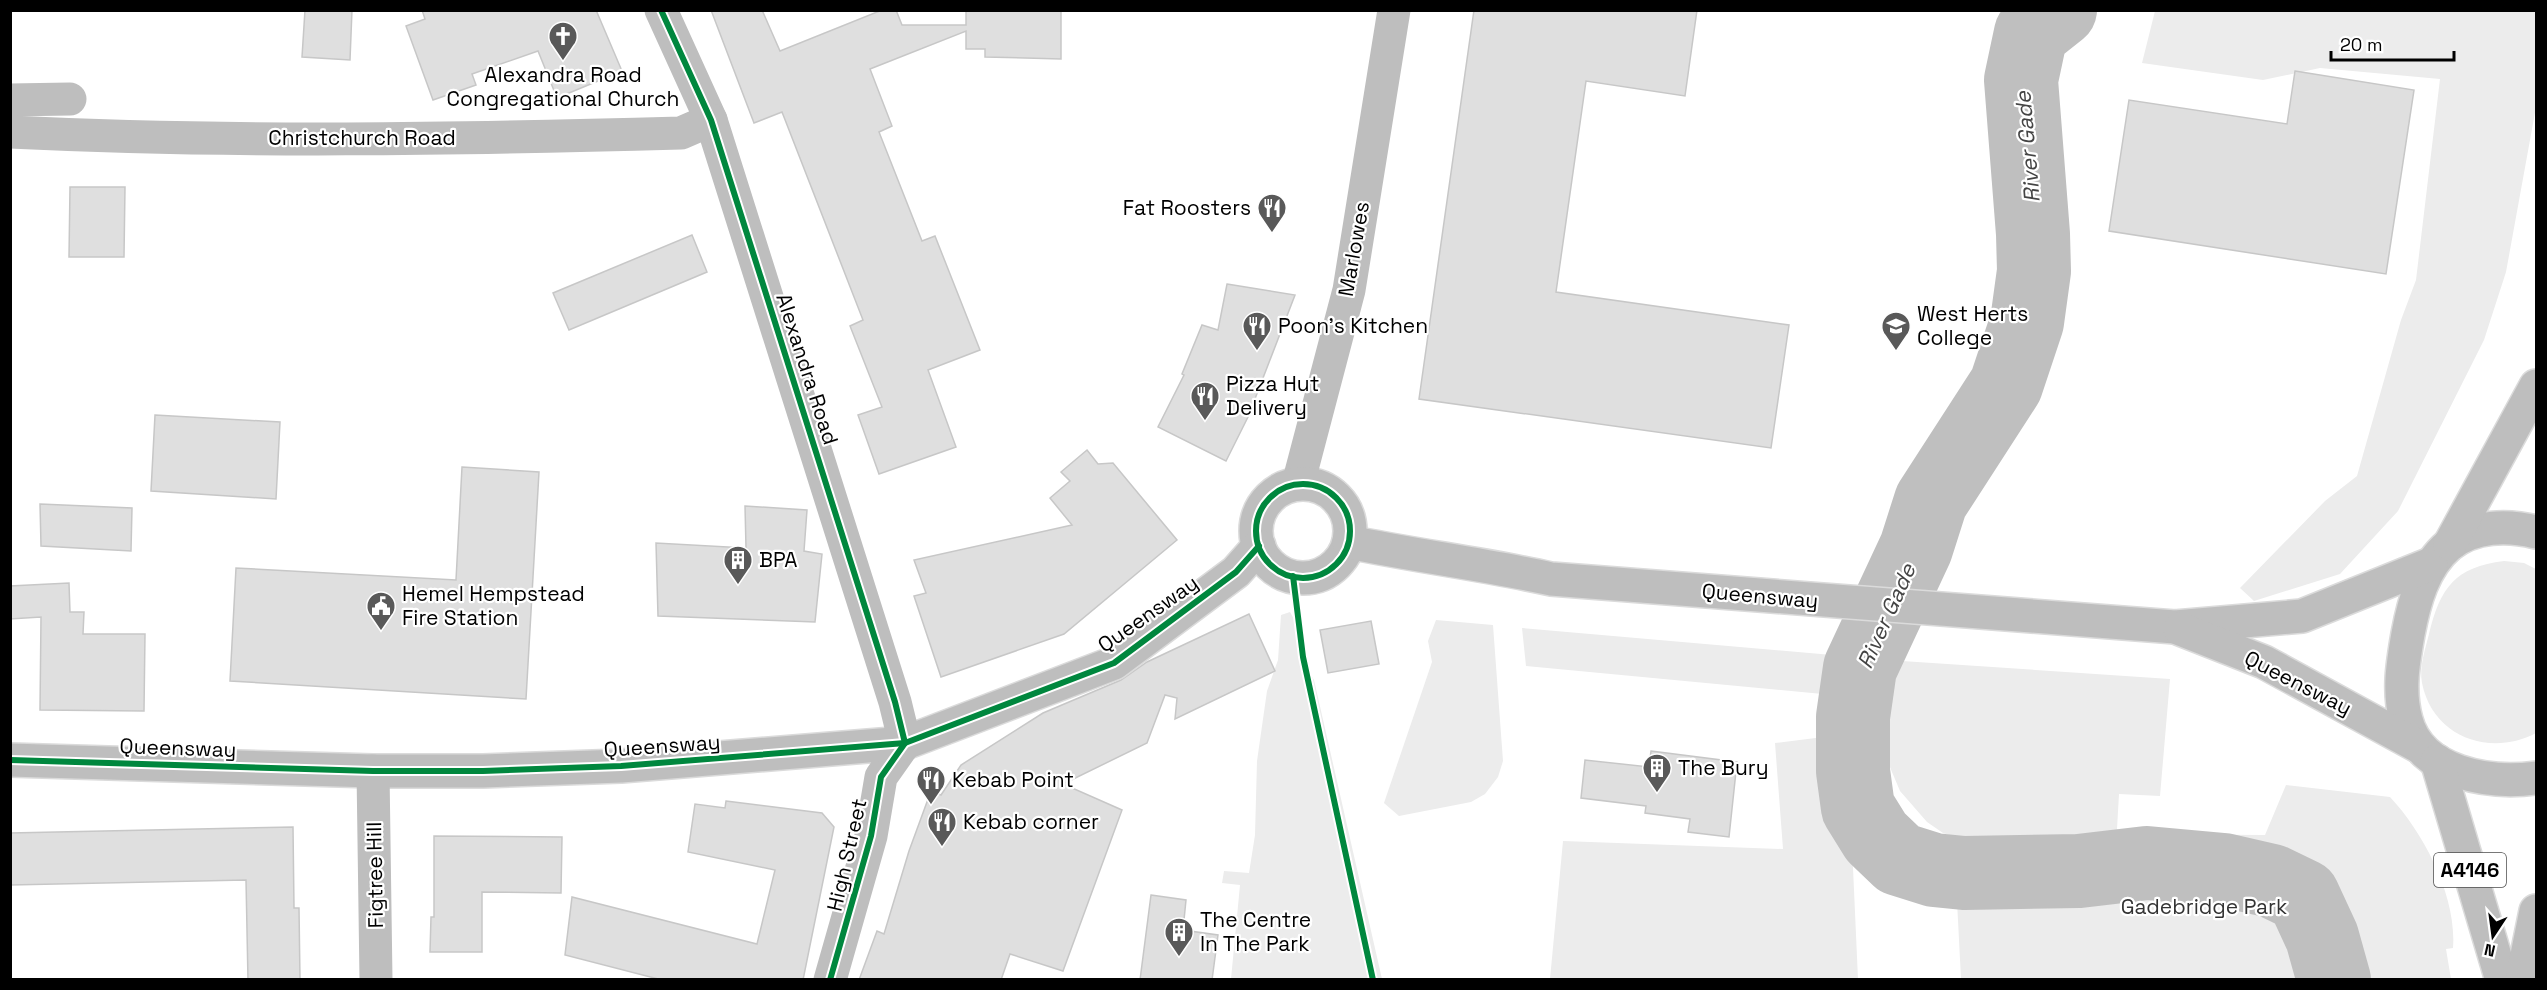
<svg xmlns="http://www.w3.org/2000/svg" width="2547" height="990" viewBox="0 0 2547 990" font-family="'Space Grotesk',sans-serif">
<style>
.green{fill:#ececec}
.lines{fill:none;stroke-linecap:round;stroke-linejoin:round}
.river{stroke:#bfbfbf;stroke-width:74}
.building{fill:#dfdfdf;stroke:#c7c7c7;stroke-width:1.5}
.major-casing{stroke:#dbdbdb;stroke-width:36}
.minor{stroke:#bebebe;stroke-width:33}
.major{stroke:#bebebe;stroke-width:33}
.cycleway-casing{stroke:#fff;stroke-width:10}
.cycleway{stroke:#00873e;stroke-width:6}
.labels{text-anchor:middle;stroke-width:4.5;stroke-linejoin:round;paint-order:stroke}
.shield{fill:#fff;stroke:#4c4c4c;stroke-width:1.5}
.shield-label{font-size:20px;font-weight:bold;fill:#000}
.poi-label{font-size:21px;fill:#000;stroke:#fff;text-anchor:start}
.street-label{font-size:21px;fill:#000;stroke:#fff}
.park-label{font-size:21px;fill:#333;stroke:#fff}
.water-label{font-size:22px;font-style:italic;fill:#444;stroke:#fff}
</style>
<rect width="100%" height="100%" fill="#fff"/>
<g class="green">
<path d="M 2155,11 L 2536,11 L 2536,107 L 2506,272 L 2484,340 L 2398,511 L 2340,574 L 2254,601 L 2240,588 L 2325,501 L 2357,476 L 2401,320 L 2416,280 L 2440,79 L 2320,68 L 2263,80 L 2142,63 Z"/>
<path d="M 2504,561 L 2524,563 L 2536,569 L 2536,733 C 2491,757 2433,738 2422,683 C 2419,667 2425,650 2429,634 C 2440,588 2455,567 2504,561 Z"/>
<path d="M 1290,612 L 1294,619 L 1304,663 L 1314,680 L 1382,979 L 1231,979 L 1240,885 L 1222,883 L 1224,871 L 1249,873 L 1255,835 L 1257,761 L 1267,691 L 1278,660 L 1281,615 Z"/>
<path d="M 1436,620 L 1493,625 L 1503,761 L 1498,777 L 1485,794 L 1471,802 L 1399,816 L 1384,803 L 1432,662 L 1428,641 Z"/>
<path d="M 1522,628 L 1855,657 L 1854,697 L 1526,666 Z"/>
<path d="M 1887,660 L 2170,679 L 2160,796 L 2119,794 L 2117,829 L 2122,834 L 2265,835 L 2286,785 L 2390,797 C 2424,833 2457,897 2453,948 L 2446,949 L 2451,979 L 1961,979 L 1957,901 L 1967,841 L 1943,833 L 1927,822 L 1900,791 L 1884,753 Z"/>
<path d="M 1847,734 L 1858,979 L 1550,979 L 1563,841 L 1783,849 L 1775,743 Z"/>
</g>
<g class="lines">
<path class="river" d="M 2060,10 L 2031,33 L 2021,80 L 2033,234 L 2034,271 L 2027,322 L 2006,385 L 1931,501 L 1916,548 L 1860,668 L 1853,717 L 1853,771 L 1858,808 L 1876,837 L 1899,859 L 1934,870 L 1964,873 L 2079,871 L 2147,863 L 2224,870 L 2272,881 L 2303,896 L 2322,937 L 2334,980"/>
</g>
<g class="building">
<path d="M 305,10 L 352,10 L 350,60 L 302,57 Z"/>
<path d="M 422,10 L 596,10 L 622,71 L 557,98 L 538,51 L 472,74 L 476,85 L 433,100 L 406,26 L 425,19 Z"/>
<path d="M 711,10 L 762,10 L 780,51 L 882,10 L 896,10 L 902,25 L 966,25 L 966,10 L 1061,10 L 1061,59 L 985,57 L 985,49 L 966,49 L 966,31 L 870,69 L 892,126 L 879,132 L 922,241 L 935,236 L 980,350 L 928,370 L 956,447 L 879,474 L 858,415 L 882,407 L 850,326 L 863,320 L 782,112 L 754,123 Z"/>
<path d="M 1474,10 L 1697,10 L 1685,96 L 1586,81 L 1556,292 L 1789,325 L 1771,448 L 1419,399 Z"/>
<path d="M 2295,71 L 2414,90 L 2386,274 L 2109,231 L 2129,100 L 2287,124 Z"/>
<path d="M 70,187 L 125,187 L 124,257 L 69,257 Z"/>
<path d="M 692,235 L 707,272 L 569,330 L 553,293 Z"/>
<path d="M 1227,284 L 1295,295 L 1248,417 L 1226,461 L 1158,427 L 1184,375 L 1182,374 L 1202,325 L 1218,330 Z"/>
<path d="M 155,415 L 280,422 L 276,499 L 151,491 Z"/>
<path d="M 1087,450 L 1098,464 L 1113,463 L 1177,540 L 1064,634 L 941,677 L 914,596 L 926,593 L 914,560 L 1072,525 L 1050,498 L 1070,481 L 1061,472 Z"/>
<path d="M 462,467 L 539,472 L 526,699 L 230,681 L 236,568 L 456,580 Z"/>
<path d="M 40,504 L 132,508 L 131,551 L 41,546 Z"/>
<path d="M 745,506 L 807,510 L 804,551 L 822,554 L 815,622 L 658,616 L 656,543 L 746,548 Z"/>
<path d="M 69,583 L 70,612 L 84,612 L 83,634 L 145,634 L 144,711 L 40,710 L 41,617 L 10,619 L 10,586 Z"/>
<path d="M 1249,614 L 1275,671 L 1175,719 L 1177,698 L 1165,695 L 1147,743 L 1063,784 L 1122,810 L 1063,971 L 1010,954 L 1001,980 L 859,980 L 877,931 L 884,934 L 909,851 L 931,791 L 941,795 L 961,765 L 1043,713 L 1121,680 L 1147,662 Z"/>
<path d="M 1371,621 L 1379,664 L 1328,673 L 1320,630 Z"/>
<path d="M 1651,751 L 1737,762 L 1729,837 L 1688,832 L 1690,819 L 1645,813 L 1646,806 L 1581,798 L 1585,760 L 1649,767 Z"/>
<path d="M 726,801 L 822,813 L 834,827 L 803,980 L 662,980 L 565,955 L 572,897 L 757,944 L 775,870 L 688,852 L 695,804 L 725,808 Z"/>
<path d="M 293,827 L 294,908 L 299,908 L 300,980 L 248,980 L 246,880 L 10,885 L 10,833 Z"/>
<path d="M 434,836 L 562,837 L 561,893 L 482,892 L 482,952 L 430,952 L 431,917 L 434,917 Z"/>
<path d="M 1151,895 L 1186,900 L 1183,930 L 1218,935 L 1212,980 L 1140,980 Z"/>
</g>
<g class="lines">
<g class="major-casing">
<g id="major">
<circle cx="1303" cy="531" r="47"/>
<path d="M 2536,532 C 2508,525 2474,525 2449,545 C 2423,567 2414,602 2408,634 C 2403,663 2398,691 2406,720 C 2420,774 2490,784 2536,778"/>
<path d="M 1349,542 C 1416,556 1484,564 1551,579 L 2175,627 L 2302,616 L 2431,564"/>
<path d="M 2450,544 L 2536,386"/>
<path d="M 2180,629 L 2264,662 L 2418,746"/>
<path d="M 10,760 L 373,771 L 483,771 L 621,766 L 905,743 L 1114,663 L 1236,572 L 1259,546"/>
<path d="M 2437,761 L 2502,980"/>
<path d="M 2522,980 L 2536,911"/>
</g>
</g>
<g class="minor">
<path d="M 661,10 L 711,120 L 895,702 L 905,743 L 881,777 L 871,836 L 830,980"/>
<path d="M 10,100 L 70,99"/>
<path d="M 10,132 C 234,143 458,139 681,133 L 711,120"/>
<path d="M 1298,484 L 1349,290 L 1394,10"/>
<path d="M 373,771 L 376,980"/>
</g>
<use href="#major" class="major"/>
<g class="cycleway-casing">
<g id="cycleway">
<path d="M 661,10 L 711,120 L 895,702 L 905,743 L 881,777 L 871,836 L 830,980"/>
<circle cx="1303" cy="531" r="47"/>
<path d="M 1293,576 L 1303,657 L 1373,980"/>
<path d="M 10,760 L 373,771 L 483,771 L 621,766 L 905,743 L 1114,663 L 1236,572 L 1259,546"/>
</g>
</g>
<use href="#cycleway" class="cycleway"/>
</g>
<defs>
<g id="church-pin" transform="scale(1.5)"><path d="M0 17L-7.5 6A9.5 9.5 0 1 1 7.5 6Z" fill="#595959" stroke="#fff"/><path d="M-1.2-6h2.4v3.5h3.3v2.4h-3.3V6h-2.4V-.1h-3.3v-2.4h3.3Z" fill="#fff"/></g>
<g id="restaurant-pin" transform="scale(1.5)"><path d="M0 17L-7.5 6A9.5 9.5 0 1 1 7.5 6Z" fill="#595959" stroke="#fff"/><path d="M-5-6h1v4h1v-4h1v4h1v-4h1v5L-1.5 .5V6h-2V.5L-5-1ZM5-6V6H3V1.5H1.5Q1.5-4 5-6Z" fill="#fff"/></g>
<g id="university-pin" transform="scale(1.5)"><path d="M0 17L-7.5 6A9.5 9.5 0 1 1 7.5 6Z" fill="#595959" stroke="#fff"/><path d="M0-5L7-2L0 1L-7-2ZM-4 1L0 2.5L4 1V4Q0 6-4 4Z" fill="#fff"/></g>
<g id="building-pin" transform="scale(1.5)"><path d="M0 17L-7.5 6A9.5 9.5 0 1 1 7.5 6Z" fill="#595959" stroke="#fff"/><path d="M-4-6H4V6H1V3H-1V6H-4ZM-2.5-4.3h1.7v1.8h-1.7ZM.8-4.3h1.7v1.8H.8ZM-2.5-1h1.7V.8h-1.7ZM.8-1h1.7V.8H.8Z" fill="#fff"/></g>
<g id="civic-pin" transform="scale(1.5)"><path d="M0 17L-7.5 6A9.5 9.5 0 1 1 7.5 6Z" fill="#595959" stroke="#fff"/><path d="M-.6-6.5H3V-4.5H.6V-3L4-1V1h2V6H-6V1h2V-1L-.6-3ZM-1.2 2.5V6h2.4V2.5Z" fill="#fff"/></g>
</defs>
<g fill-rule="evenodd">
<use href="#church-pin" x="563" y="36"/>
<use href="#restaurant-pin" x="1272" y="208"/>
<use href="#restaurant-pin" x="1257" y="326"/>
<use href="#university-pin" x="1896" y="326"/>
<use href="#restaurant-pin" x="1205" y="396"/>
<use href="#building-pin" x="738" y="560"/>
<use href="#civic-pin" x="381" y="606"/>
<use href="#building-pin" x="1657" y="768"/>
<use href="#restaurant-pin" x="931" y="780"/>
<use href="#restaurant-pin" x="942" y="822"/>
<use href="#building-pin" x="1179" y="932"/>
</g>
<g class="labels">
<rect class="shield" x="2434" y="853" width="72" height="34" rx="4.5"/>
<g class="shield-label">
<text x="2470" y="877">A4146</text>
</g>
<g class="poi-label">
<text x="563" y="82" text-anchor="middle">Alexandra Road<tspan x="563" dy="24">Congregational Church</tspan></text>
<text x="1251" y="215" text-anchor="end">Fat Roosters</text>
<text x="1917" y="321">West Herts<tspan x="1917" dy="24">College</tspan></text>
<text x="1278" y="333">Poon's Kitchen</text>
<text x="1226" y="391">Pizza Hut<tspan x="1226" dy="24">Delivery</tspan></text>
<text x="759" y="567">BPA</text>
<text x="402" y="601">Hemel Hempstead<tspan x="402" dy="24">Fire Station</tspan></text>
<text x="1678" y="775">The Bury</text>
<text x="952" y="787">Kebab Point</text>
<text x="963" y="829">Kebab corner</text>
<text x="1200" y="927">The Centre<tspan x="1200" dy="24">In The Park</tspan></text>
</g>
<g class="street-label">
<text x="362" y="145">Christchurch Road</text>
<text transform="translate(1354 249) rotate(-80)" y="7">Marlowes</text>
<text transform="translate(807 369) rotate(72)" y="7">Alexandra Road</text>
<text transform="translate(1760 596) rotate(5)" y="7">Queensway</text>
<text transform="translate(1148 614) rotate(-35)" y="7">Queensway</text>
<text transform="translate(2298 683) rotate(27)" y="7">Queensway</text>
<text transform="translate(662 746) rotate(-4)" y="7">Queensway</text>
<text transform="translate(178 748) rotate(2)" y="7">Queensway</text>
<text transform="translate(847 855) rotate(-77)" y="7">High Street</text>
<text transform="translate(375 875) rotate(-91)" y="7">Figtree Hill</text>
</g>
<g class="park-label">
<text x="2204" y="914">Gadebridge Park</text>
</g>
<g class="water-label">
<text transform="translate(2027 147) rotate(-95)" y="8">River Gade</text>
<text transform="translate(1886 616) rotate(-66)" y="8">River Gade</text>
</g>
</g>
<rect width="2547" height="990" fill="none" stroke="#000000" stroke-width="24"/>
<g transform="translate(2493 936) rotate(193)" stroke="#ffffff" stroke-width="4.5" paint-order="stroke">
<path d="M0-4.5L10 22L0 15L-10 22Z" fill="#000000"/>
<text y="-9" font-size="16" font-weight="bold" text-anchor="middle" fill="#000000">N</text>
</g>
<path d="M2331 51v9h123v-9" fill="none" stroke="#000000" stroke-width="3"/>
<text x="2340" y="51" font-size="18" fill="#000000" stroke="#ffffff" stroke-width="4.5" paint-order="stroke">20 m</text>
</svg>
